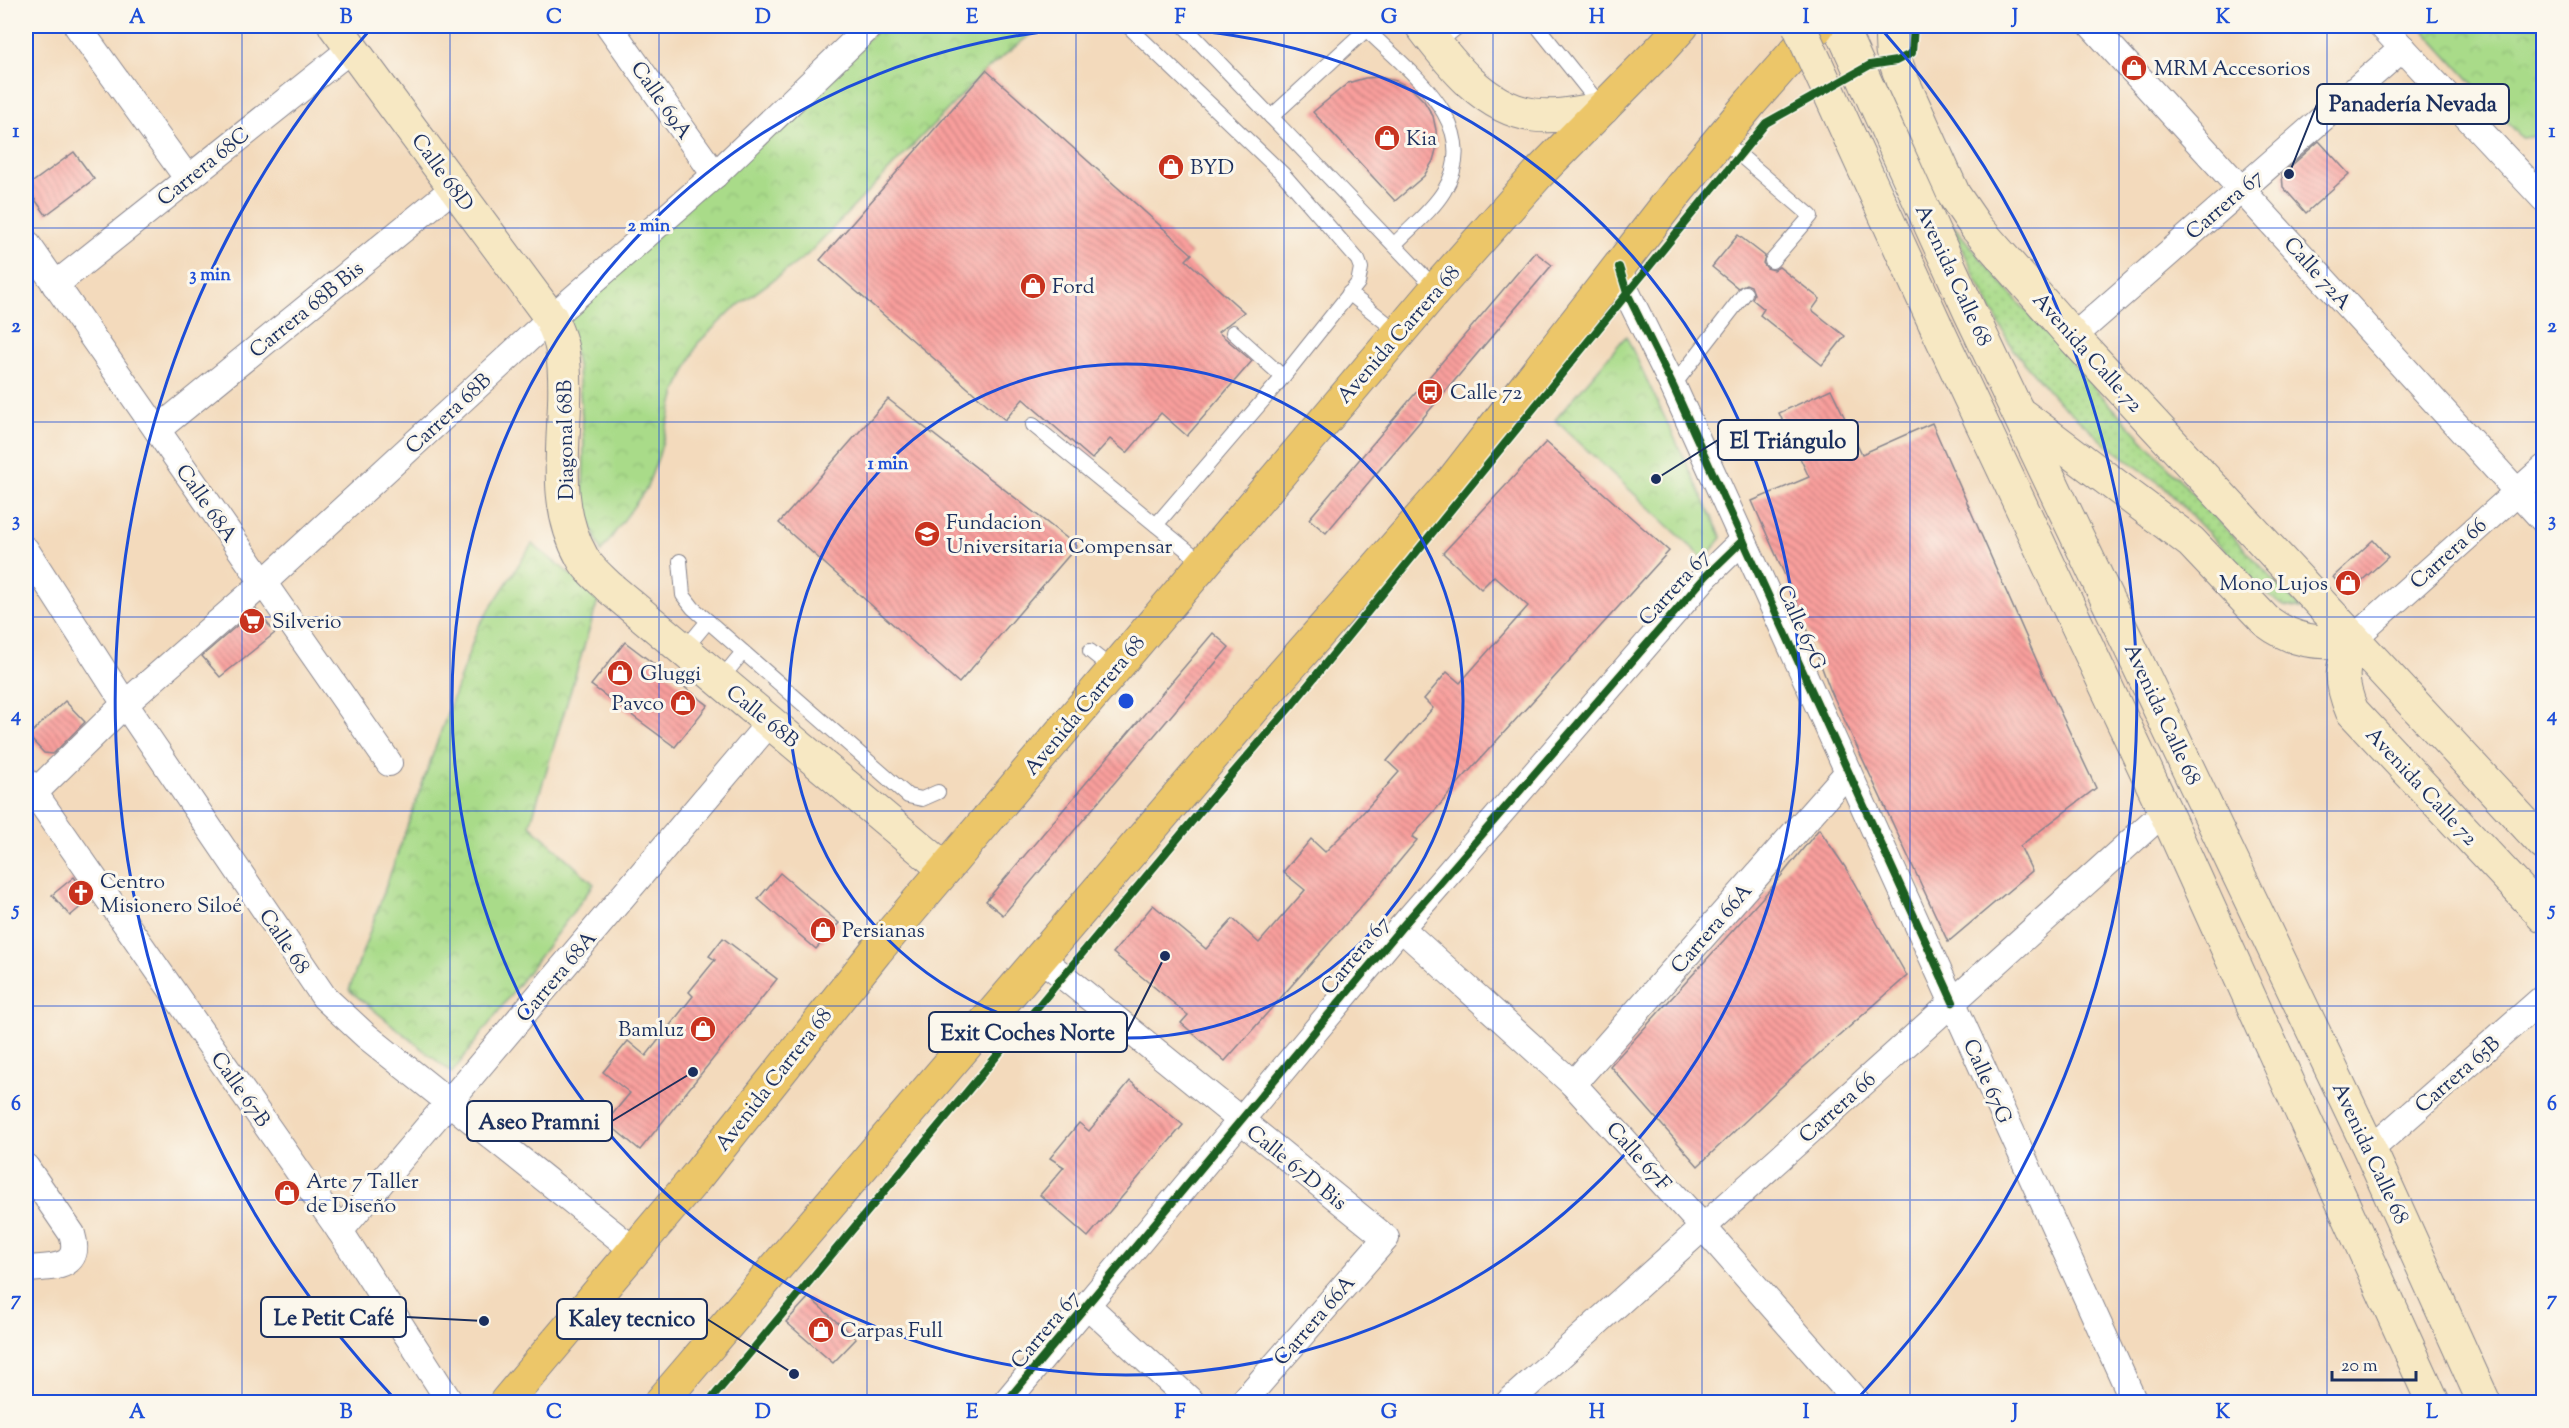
<svg xmlns="http://www.w3.org/2000/svg" width="2569" height="1428" viewBox="0 0 2569 1428" font-family="'Sorts Mill Goudy',serif">
<style>
.grass{fill:url(#grass-dots);stroke:#628574;stroke-width:1.5}
.park{fill:url(#park-crowns);stroke:#628574;stroke-width:1.5}
.building{fill:url(#building-back-hatch)}
.lines{fill:none;stroke-linecap:round;stroke-linejoin:round}
.lane-casing{stroke:#87848d;stroke-width:16}
.street-casing{stroke:#87848d;stroke-width:28}
.secondary-casing{stroke:#87848d;stroke-width:35}
.primary-casing{stroke:#87848d;stroke-width:35}
.lane{stroke:#fff;stroke-width:14}
.street{stroke:#fff;stroke-width:26}
.secondary{stroke:#f7e8c3;stroke-width:33}
.primary{stroke:#ecc669;stroke-width:33}
.secondary-bridge-casing{stroke:#87848d;stroke-width:35;stroke-linecap:butt}
.secondary-bridge{stroke:#f7e8c3;stroke-width:33}
.cycleway-casing{stroke:#fbf7ec;stroke-width:11}
.cycleway{stroke:#1b5e20;stroke-width:8}
.grid{fill:none;stroke:#1d4ed8;stroke-width:1.5;stroke-opacity:0.55}
.ring{fill:none;stroke:#1d4ed8;stroke-width:3}
.labels{text-anchor:middle;stroke-width:6;stroke-linejoin:round;paint-order:stroke}
.poi-label{font-size:21px;fill:#1b2f5e;stroke:#fbf7ec;text-anchor:start}
.street-label{font-size:21px;fill:#1b2f5e;stroke:#fbf7ec}
.centre{fill:#1d4ed8;stroke:#fbf7ec;stroke-width:3}
.ring-label{font-size:18px;text-anchor:middle;font-weight:bold;fill:#1d4ed8;stroke:#fbf7ec;stroke-width:6;stroke-linejoin:round;paint-order:stroke}
.leader{fill:none;stroke:#1b2f5e;stroke-width:2}
.callout-dot{fill:#1b2f5e;stroke:#fbf7ec;stroke-width:2}
.callout{fill:#fbf7ec;stroke:#1b2f5e;stroke-width:2}
.callout-label{font-size:22px;text-anchor:middle;font-weight:bold;fill:#1b2f5e}
.neatline{fill:none;stroke:#1d4ed8;stroke-width:2}
.grid-label{font-size:20px;text-anchor:middle;font-weight:bold;fill:#1d4ed8}
</style>
<defs>
<pattern id="grass-dots" width="8" height="8" patternUnits="userSpaceOnUse" patternTransform="scale(1.5)"><rect width="8" height="8" fill="#a9db89"/><path d="M2 2h.1M6 6h.1" fill="none" stroke="#91bc79" stroke-width="1.8" stroke-linecap="round"/></pattern>
<pattern id="park-crowns" width="20" height="18" patternUnits="userSpaceOnUse" patternTransform="scale(1.5)"><rect width="20" height="18" fill="#a9db89"/><path d="M2 6a3 3 0 1 1 6 0M12 15a3 3 0 1 1 6 0" fill="none" stroke="#91bc79"/></pattern>
<pattern id="building-back-hatch" width="6" height="6" patternUnits="userSpaceOnUse" patternTransform="scale(1.5)"><rect width="6" height="6" fill="#f99f9c"/><path d="M-1 5l2 2M0 0l6 6M5-1l2 2" fill="none" stroke="#c98282"/></pattern>
</defs>
<rect width="100%" height="100%" fill="#fbf7ec"/>
<filter id="ink" filterUnits="userSpaceOnUse"><feTurbulence type="fractalNoise" baseFrequency=".0167" numOctaves="2"/><feDisplacementMap in="SourceGraphic" scale="12" xChannelSelector="R" yChannelSelector="G"/><feConvolveMatrix kernelMatrix="1 2 1 2 8 2 1 2 1" color-interpolation-filters="sRGB"/></filter>
<filter id="wash" filterUnits="userSpaceOnUse"><feTurbulence type="fractalNoise" baseFrequency=".008" numOctaves="4" result="noise"/><feDisplacementMap in="SourceGraphic" scale="24" xChannelSelector="R" yChannelSelector="G"/><feGaussianBlur stdDeviation="1.35" result="paint"/><feColorMatrix in="noise" values="0 0 0 0 0 0 0 0 0 0 0 0 0 0 0 0 0 1.4 0 .05"/><feComposite in="paint" operator="in"/></filter>
<g filter="url(#wash)">
<rect width="100%" height="100%" fill="#f3dabc"/>
<path class="grass" d="M 1952,224 C 2062,358 2183,482 2301,609 L 2284,606 L 2268,595 L 2163,486 L 2107,445 L 2054,397 L 2012,348 L 1976,279 Z"/>
<g class="park">
<path d="M 882,26 L 1041,26 L 986,70 L 806,256 L 732,310 L 698,343 L 676,392 L 659,455 L 646,489 L 601,552 L 583,504 L 584,442 L 578,369 L 566,316 Z"/>
<path d="M 2420,26 L 2543,26 L 2543,135 L 2522,138 Z"/>
<path d="M 1626,336 L 1722,538 L 1704,559 L 1555,420 Z"/>
<path d="M 532,544 L 599,597 L 530,825 L 594,884 L 452,1073 L 349,990 L 478,627 Z"/>
</g>
<g id="blocks">
<g class="building">
<path d="M 986,70 L 1192,254 L 1186,260 L 1244,312 L 1218,332 L 1252,361 L 1187,436 L 1161,413 L 1127,453 L 1110,439 L 1092,459 L 1023,399 L 1005,420 L 820,260 Z"/>
<path d="M 1379,77 L 1396,81 L 1411,88 L 1424,101 L 1433,116 L 1436,130 L 1437,146 L 1433,161 L 1424,176 L 1395,201 L 1313,112 L 1348,83 L 1365,78 Z"/>
<path d="M 2319,141 L 2349,174 L 2306,213 L 2283,187 L 2282,174 Z"/>
<path d="M 74,152 L 94,179 L 46,215 L 26,187 Z"/>
<path d="M 1738,235 L 1765,256 L 1763,263 L 1767,268 L 1774,270 L 1779,267 L 1820,299 L 1812,310 L 1845,336 L 1822,365 L 1760,315 L 1764,309 L 1752,299 L 1754,294 L 1751,286 L 1746,284 L 1738,288 L 1712,267 Z"/>
<path d="M 1535,252 L 1552,265 L 1326,533 L 1309,519 Z"/>
<path d="M 1831,389 L 1862,454 L 1932,423 L 2047,684 L 2096,788 L 2020,846 L 2032,871 L 1948,942 L 1830,689 L 1799,607 L 1752,501 L 1809,477 L 1779,413 Z"/>
<path d="M 888,399 L 1077,546 L 959,683 L 779,523 Z"/>
<path d="M 1546,442 L 1669,551 L 1461,780 L 1412,837 L 1417,840 L 1373,893 L 1225,1061 L 1181,1023 L 1188,1015 L 1113,953 L 1153,905 L 1206,949 L 1233,919 L 1259,943 L 1305,890 L 1283,872 L 1311,839 L 1325,852 L 1353,824 L 1399,772 L 1387,761 L 1433,708 L 1424,699 L 1447,672 L 1460,683 L 1528,606 L 1494,576 L 1481,589 L 1443,553 Z"/>
<path d="M 2373,540 L 2388,557 L 2348,593 L 2333,577 Z"/>
<path d="M 256,609 L 275,633 L 220,677 L 202,656 Z"/>
<path d="M 1213,633 L 1229,647 L 1003,915 L 986,901 Z"/>
<path d="M 625,642 L 708,705 L 675,747 L 591,685 Z"/>
<path d="M 65,701 L 85,722 L 53,754 L 44,753 L 28,736 Z"/>
<path d="M 1819,829 L 1845,867 L 1907,976 L 1780,1088 L 1698,1166 L 1610,1066 L 1773,886 Z"/>
<path d="M 780,873 L 839,923 L 816,949 L 758,899 Z"/>
<path d="M 74,877 L 90,899 L 70,916 L 52,895 Z"/>
<path d="M 723,938 L 777,979 L 640,1150 L 606,1122 L 630,1093 L 603,1072 L 628,1041 L 646,1056 L 693,996 L 689,992 L 715,960 L 709,956 Z"/>
<path d="M 1130,1081 L 1183,1125 L 1088,1237 L 1040,1195 L 1064,1167 L 1050,1158 L 1079,1123 L 1089,1131 Z"/>
<path d="M 809,1297 L 856,1339 L 833,1363 L 786,1322 Z"/>
</g>
</g>
</g>
<g filter="url(#ink)">
<use href="#blocks" fill-opacity="0" stroke="#87848d" stroke-width="1.5"/>
<g class="lines">
<g class="lane-casing">
<g id="lane">
<path d="M 1128,26 L 1283,174 L 1358,260 L 1361,268 L 1358,283 L 1283,377 L 1156,525"/>
<path d="M 1184,26 L 1436,289"/>
<path d="M 1537,26 L 1601,106"/>
<path d="M 1366,29 C 1408,71 1485,124 1444,191 C 1432,211 1410,228 1394,245"/>
<path d="M 1436,44 L 1459,26"/>
<path d="M 1271,117 L 1370,26"/>
<path d="M 1720,138 L 1811,216 L 1772,261"/>
<path d="M 1349,293 L 1399,333"/>
<path d="M 1233,332 L 1283,377"/>
<path d="M 1673,386 L 1745,293"/>
<path d="M 1033,425 L 1204,564"/>
<path d="M 680,561 L 683,595 L 693,608 L 908,796 L 922,799 L 938,792"/>
<path d="M 684,650 L 708,621"/>
<path d="M 1090,651 L 1114,670"/>
<path d="M 720,680 L 743,652"/>
</g>
</g>
<g class="street-casing">
<g id="street">
<path d="M 77,26 L 188,179"/>
<path d="M 609,26 L 715,175"/>
<path d="M 2092,26 L 2544,521"/>
<path d="M 2382,26 L 2544,199"/>
<path d="M 26,242 L 389,763"/>
<path d="M 1619,267 L 1627,293 L 1673,386 L 2134,1402"/>
<path d="M 55,285 L 352,48"/>
<path d="M 2073,337 L 2403,48"/>
<path d="M 157,430 L 455,187"/>
<path d="M 26,550 L 125,704 L 324,997 L 365,1035 L 635,1251"/>
<path d="M 2353,639 L 2544,468"/>
<path d="M 26,781 L 340,1231 L 450,1402"/>
<path d="M 26,801 L 125,704 L 263,583 L 551,318 L 715,175 L 870,26"/>
<path d="M 1401,928 L 1573,1084 L 1703,1227 L 1857,1402"/>
<path d="M 1042,959 L 1386,1238 L 1243,1402"/>
<path d="M 1573,1084 L 1848,772"/>
<path d="M 2370,1150 L 2544,997"/>
<path d="M 26,1167 L 72,1234 C 83,1270 50,1267 26,1269"/>
<path d="M 340,1231 L 771,721"/>
<path d="M 1088,1306 L 1192,1402"/>
<path d="M 1006,1402 L 1401,928 L 1706,576 L 1743,540"/>
<path d="M 1509,1402 L 2165,811"/>
</g>
</g>
<g class="secondary-casing">
<g id="secondary">
<path d="M 335,26 L 551,318 C 555,328 560,338 562,349 C 573,419 545,492 582,557 C 588,569 601,579 610,588 L 945,869"/>
<path d="M 1422,26 C 1450,63 1485,109 1534,115 C 1557,118 1581,112 1603,108"/>
<path d="M 1840,26 L 1970,312 L 2370,1150 L 2484,1402"/>
<path d="M 1891,26 L 1892,51 L 1902,80 L 1954,195 L 1976,227 L 2073,337 L 2544,844"/>
<path d="M 1936,326 L 2165,811 L 2433,1402"/>
<path d="M 2023,416 L 2191,542 L 2266,621 C 2294,642 2319,645 2353,639"/>
<path d="M 2353,639 C 2340,668 2340,682 2352,711 L 2544,916"/>
</g>
</g>
<g class="primary-casing">
<g id="primary">
<path d="M 506,1402 L 697,1176 L 876,951 L 1436,289 L 1538,174 L 1662,48 L 1682,26"/>
<path d="M 661,1402 L 1271,688 L 1451,483 L 1680,188 L 1751,102 L 1818,26"/>
</g>
</g>
<use href="#lane" class="lane"/>
<use href="#street" class="street"/>
<use href="#secondary" class="secondary"/>
<use href="#primary" class="primary"/>
<g class="secondary-bridge-casing">
<path id="secondary-bridge" d="M 1799,26 L 1936,326"/>
</g>
<use href="#secondary-bridge" class="secondary-bridge"/>
<g class="cycleway-casing">
<g id="cycleway">
<path d="M 1619,267 L 1627,293 L 1673,386 L 1953,1002"/>
<path d="M 709,1402 L 1208,802 L 1291,706 L 1766,123 L 1870,65 L 1896,61 L 1912,53 L 1914,26"/>
<path d="M 1006,1402 L 1401,928 L 1706,576 L 1743,540"/>
</g>
</g>
<use href="#cycleway" class="cycleway"/>
</g>
</g>
<path class="grid" d="M 242,26 L 242,1402M 450,26 L 450,1402M 659,26 L 659,1402M 867,26 L 867,1402M 1076,26 L 1076,1402M 1284,26 L 1284,1402M 1493,26 L 1493,1402M 1702,26 L 1702,1402M 1910,26 L 1910,1402M 2119,26 L 2119,1402M 2327,26 L 2327,1402M 26,228 L 2544,228M 26,422 L 2544,422M 26,617 L 2544,617M 26,811 L 2544,811M 26,1006 L 2544,1006M 26,1200 L 2544,1200"/>
<g class="ring">
<circle cx="1126" cy="701" r="337"/>
<circle cx="1126" cy="701" r="674"/>
<path d="M393 1397A1011 1011 0 0 1 369 31M1883 31A1011 1011 0 0 1 1859 1397"/>
</g>
<defs>
<g id="shop-disc" transform="scale(1.35)"><circle r="9.5" fill="#c8321e" stroke="#fbf7ec"/><path d="M-5-2.5h2.3a2.7 3.5 0 0 1 5.4 0H5L5.5 6h-11ZM-1.5-2.5h3a1.5 2.3 0 0 0-3 0Z" fill="#fff"/></g>
<g id="bus-disc" transform="scale(1.35)"><circle r="9.5" fill="#c8321e" stroke="#fbf7ec"/><path d="M-5-6H5V4H4V6H2V4H-2V6H-4V4H-5ZM-3.5-4V0h7V-4ZM-3.5 1.2v1.5H-2V1.2ZM2 1.2v1.5H3.5V1.2Z" fill="#fff"/></g>
<g id="university-disc" transform="scale(1.35)"><circle r="9.5" fill="#c8321e" stroke="#fbf7ec"/><path d="M0-5L7-2L0 1L-7-2ZM-4 1L0 2.5L4 1V4Q0 6-4 4Z" fill="#fff"/></g>
<g id="supermarket-disc" transform="scale(1.35)"><circle r="9.5" fill="#c8321e" stroke="#fbf7ec"/><path d="M-6-5.5h2.5l.6 2H6L4.5 2H-2.5L-4.4-4H-6ZM-1.5 3.2a1.3 1.3 0 1 0 .1 0ZM3 3.2a1.3 1.3 0 1 0 .1 0Z" fill="#fff"/></g>
<g id="church-disc" transform="scale(1.35)"><circle r="9.5" fill="#c8321e" stroke="#fbf7ec"/><path d="M-1.2-6h2.4v3.5h3.3v2.4h-3.3V6h-2.4V-.1h-3.3v-2.4h3.3Z" fill="#fff"/></g>
</defs>
<g fill-rule="evenodd">
<use href="#shop-disc" x="2134" y="68"/>
<use href="#shop-disc" x="1387" y="138"/>
<use href="#shop-disc" x="1171" y="167"/>
<use href="#shop-disc" x="1033" y="286"/>
<use href="#bus-disc" x="1430" y="392"/>
<use href="#university-disc" x="927" y="534"/>
<use href="#shop-disc" x="2348" y="583"/>
<use href="#supermarket-disc" x="252" y="621"/>
<use href="#shop-disc" x="620" y="673"/>
<use href="#shop-disc" x="683" y="703"/>
<use href="#church-disc" x="81" y="893"/>
<use href="#shop-disc" x="823" y="930"/>
<use href="#shop-disc" x="703" y="1029"/>
<use href="#shop-disc" x="287" y="1193"/>
<use href="#shop-disc" x="821" y="1330"/>
</g>
<g class="labels">
<g class="poi-label">
<text x="2154" y="75">MRM Accesorios</text>
<text x="1406" y="145">Kia</text>
<text x="1190" y="174">BYD</text>
<text x="1052" y="293">Ford</text>
<text x="1450" y="399">Calle 72</text>
<text x="946" y="529">Fundacion<tspan x="946" dy="24">Universitaria Compensar</tspan></text>
<text x="2328" y="590" text-anchor="end">Mono Lujos</text>
<text x="272" y="628">Silverio</text>
<text x="640" y="680">Gluggi</text>
<text x="664" y="710" text-anchor="end">Pavco</text>
<text x="100" y="888">Centro<tspan x="100" dy="24">Misionero Siloé</tspan></text>
<text x="842" y="937">Persianas</text>
<text x="684" y="1036" text-anchor="end">Bamluz</text>
<text x="306" y="1188">Arte 7 Taller<tspan x="306" dy="24">de Diseño</tspan></text>
<text x="840" y="1337">Carpas Full</text>
</g>
<g class="street-label">
<text transform="translate(662 100) rotate(55)" y="7">Calle 69A</text>
<text transform="translate(203 166) rotate(-39)" y="7">Carrera 68C</text>
<text transform="translate(443 172) rotate(54)" y="7">Calle 68D</text>
<text transform="translate(2224 204) rotate(-41)" y="7">Carrera 67</text>
<text transform="translate(2318 273) rotate(48)" y="7">Calle 72A</text>
<text transform="translate(1954 275) rotate(65)" y="7">Avenida Calle 68</text>
<text transform="translate(306 309) rotate(-39)" y="7">Carrera 68B Bis</text>
<text transform="translate(1398 334) rotate(-49)" y="7">Avenida Carrera 68</text>
<text transform="translate(2088 352) rotate(48)" y="7">Avenida Calle 72</text>
<text transform="translate(448 413) rotate(-43)" y="7">Carrera 68B</text>
<text transform="translate(565 440) rotate(-91)" y="7">Diagonal 68B</text>
<text transform="translate(207 503) rotate(55)" y="7">Calle 68A</text>
<text transform="translate(2448 553) rotate(-42)" y="7">Carrera 66</text>
<text transform="translate(1674 587) rotate(-48)" y="7">Carrera 67</text>
<text transform="translate(1802 627) rotate(66)" y="7">Calle 67G</text>
<text transform="translate(1084 705) rotate(-50)" y="7">Avenida Carrera 68</text>
<text transform="translate(2163 714) rotate(65)" y="7">Avenida Calle 68</text>
<text transform="translate(763 716) rotate(39)" y="7">Calle 68B</text>
<text transform="translate(2422 786) rotate(47)" y="7">Avenida Calle 72</text>
<text transform="translate(1711 928) rotate(-49)" y="7">Carrera 66A</text>
<text transform="translate(285 941) rotate(56)" y="7">Calle 68</text>
<text transform="translate(1355 955) rotate(-50)" y="7">Carrera 67</text>
<text transform="translate(556 976) rotate(-50)" y="7">Carrera 68A</text>
<text transform="translate(2457 1074) rotate(-41)" y="7">Carrera 65B</text>
<text transform="translate(773 1079) rotate(-52)" y="7">Avenida Carrera 68</text>
<text transform="translate(1988 1081) rotate(66)" y="7">Calle 67G</text>
<text transform="translate(241 1089) rotate(55)" y="7">Calle 67B</text>
<text transform="translate(1837 1107) rotate(-42)" y="7">Carrera 66</text>
<text transform="translate(2371 1153) rotate(65)" y="7">Avenida Calle 68</text>
<text transform="translate(1639 1156) rotate(48)" y="7">Calle 67F</text>
<text transform="translate(1297 1167) rotate(39)" y="7">Calle 67D Bis</text>
<text transform="translate(1314 1320) rotate(-49)" y="7">Carrera 66A</text>
<text transform="translate(1045 1329) rotate(-50)" y="7">Carrera 67</text>
</g>
</g>
<circle cx="1126" cy="701" r="9" class="centre"/>
<g class="ring-label">
<text x="649" y="231">2 min</text>
<text x="210" y="280">3 min</text>
<text x="888" y="469">1 min</text>
</g>
<path class="leader" d="M2289 174L2317 104M1656 479L1718 440M1165 956L1127 1032M693 1072L612 1121M484 1321L406 1317M794 1374L707 1319"/>
<g class="callout-dot">
<circle cx="2289" cy="174" r="6"/>
<circle cx="1656" cy="479" r="6"/>
<circle cx="1165" cy="956" r="6"/>
<circle cx="693" cy="1072" r="6"/>
<circle cx="484" cy="1321" r="6"/>
<circle cx="794" cy="1374" r="6"/>
</g>
<g class="callout">
<rect x="2317" y="84" width="192" height="40" rx="6"/>
<rect x="1718" y="420" width="140" height="40" rx="6"/>
<rect x="929" y="1012" width="198" height="40" rx="6"/>
<rect x="467" y="1101" width="145" height="40" rx="6"/>
<rect x="261" y="1297" width="145" height="40" rx="6"/>
<rect x="557" y="1299" width="150" height="40" rx="6"/>
</g>
<g class="callout-label">
<text x="2413" y="111">Panadería Nevada</text>
<text x="1788" y="448">El Triángulo</text>
<text x="1028" y="1040">Exit Coches Norte</text>
<text x="539" y="1129">Aseo Pramni</text>
<text x="334" y="1325">Le Petit Café</text>
<text x="632" y="1326">Kaley tecnico</text>
</g>
<rect width="2569" height="1428" fill="none" stroke="#fbf7ec" stroke-width="66"/>
<path d="M2332 1371v9h84v-9" fill="none" stroke="#1b2f5e" stroke-width="3"/>
<text x="2341" y="1371" font-size="18" fill="#1b2f5e" stroke="#fbf7ec" stroke-width="4.5" paint-order="stroke">20 m</text>
<rect x="33" y="33" width="2503" height="1362" class="neatline"/>
<g class="grid-label">
<text x="137" y="23">A</text>
<text x="346" y="23">B</text>
<text x="554" y="23">C</text>
<text x="763" y="23">D</text>
<text x="972" y="23">E</text>
<text x="1180" y="23">F</text>
<text x="1389" y="23">G</text>
<text x="1597" y="23">H</text>
<text x="1806" y="23">I</text>
<text x="2015" y="23">J</text>
<text x="2223" y="23">K</text>
<text x="2432" y="23">L</text>
<text x="16" y="137">1</text>
<text x="2552" y="137">1</text>
<text x="16" y="332">2</text>
<text x="2552" y="332">2</text>
<text x="16" y="526">3</text>
<text x="2552" y="526">3</text>
<text x="16" y="721">4</text>
<text x="2552" y="721">4</text>
<text x="16" y="915">5</text>
<text x="2552" y="915">5</text>
<text x="16" y="1110">6</text>
<text x="2552" y="1110">6</text>
<text x="16" y="1305">7</text>
<text x="2552" y="1305">7</text>
<text x="137" y="1418">A</text>
<text x="346" y="1418">B</text>
<text x="554" y="1418">C</text>
<text x="763" y="1418">D</text>
<text x="972" y="1418">E</text>
<text x="1180" y="1418">F</text>
<text x="1389" y="1418">G</text>
<text x="1597" y="1418">H</text>
<text x="1806" y="1418">I</text>
<text x="2015" y="1418">J</text>
<text x="2223" y="1418">K</text>
<text x="2432" y="1418">L</text>
</g>
</svg>
